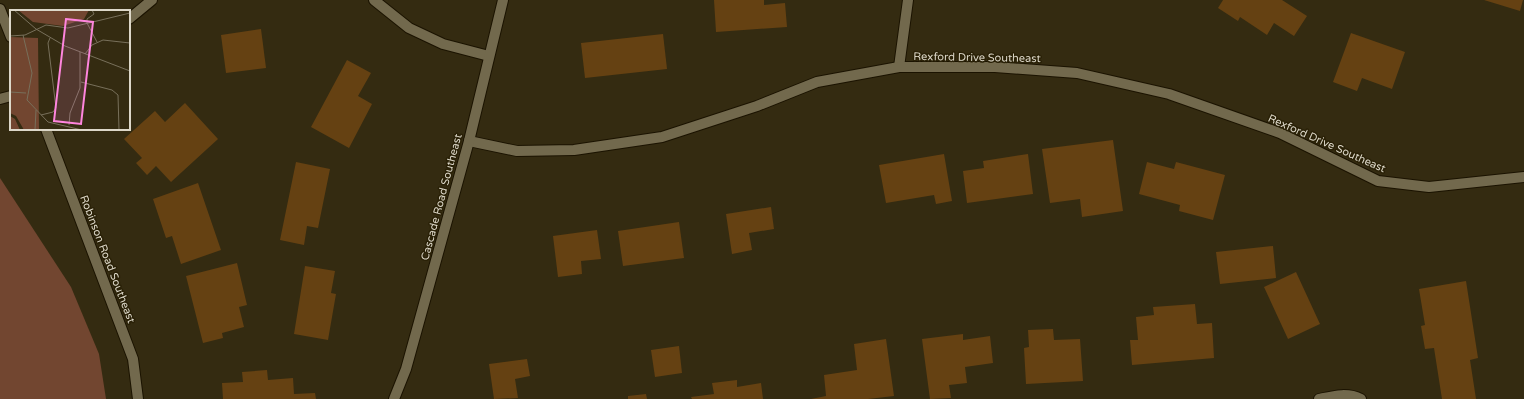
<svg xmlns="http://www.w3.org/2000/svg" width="1524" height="399" viewBox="0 0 1524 399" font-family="'Varela Round',sans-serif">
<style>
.green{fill:#724630}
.building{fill:#654112}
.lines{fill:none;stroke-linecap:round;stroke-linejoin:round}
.minor-casing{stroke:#1b1300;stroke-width:12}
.secondary-casing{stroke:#1b1300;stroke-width:12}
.minor{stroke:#72694d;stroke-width:10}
.secondary{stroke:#72694d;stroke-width:10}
.labels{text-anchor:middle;stroke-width:3;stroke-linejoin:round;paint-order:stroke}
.street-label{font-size:11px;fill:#ddd8c9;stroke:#2a2107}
.inset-road{fill:none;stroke:#78705b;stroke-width:1}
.view{fill:#ff85de;fill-opacity:0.15;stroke:#ff85de;stroke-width:2}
.inset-edge{fill:none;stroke:#ddd8c9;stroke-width:2}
</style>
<rect width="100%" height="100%" fill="#342b11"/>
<path class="green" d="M 0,178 L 71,287 L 99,354 L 106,399 L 0,399 Z"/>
<g class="building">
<path d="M 714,0 L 764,0 L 764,5 L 785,3 L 787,27 L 716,32 Z"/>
<path d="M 1223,0 L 1282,0 L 1307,16 L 1294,36 L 1274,23 L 1267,35 L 1240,17 L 1238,21 L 1218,8 Z"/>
<path d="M 1484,0 L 1523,0 L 1520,11 Z"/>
<path d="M 261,29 L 266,68 L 226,73 L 221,35 Z"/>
<path d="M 1351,33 L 1405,52 L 1392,89 L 1362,78 L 1357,91 L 1333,82 Z"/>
<path d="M 663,34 L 667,69 L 585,78 L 581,43 Z"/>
<path d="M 347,60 L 371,73 L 358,96 L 372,104 L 349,148 L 311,127 Z"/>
<path d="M 185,103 L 218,139 L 171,182 L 156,166 L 147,175 L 136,163 L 142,158 L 124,139 L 155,111 L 165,122 Z"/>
<path d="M 1113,140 L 1123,211 L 1082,217 L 1080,199 L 1050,203 L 1042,149 Z"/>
<path d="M 944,154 L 952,201 L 936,204 L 934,195 L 886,203 L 879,165 Z"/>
<path d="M 1028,154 L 1033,194 L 967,203 L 963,171 L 984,168 L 983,161 Z"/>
<path d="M 296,162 L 330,169 L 318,228 L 307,226 L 304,245 L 280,240 Z"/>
<path d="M 1147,162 L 1174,169 L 1176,162 L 1225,175 L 1213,220 L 1179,211 L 1180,205 L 1139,194 Z"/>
<path d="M 198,183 L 221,250 L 181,264 L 172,236 L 166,238 L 153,199 Z"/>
<path d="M 771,207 L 774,229 L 749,233 L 752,250 L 732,254 L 726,214 Z"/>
<path d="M 679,222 L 684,258 L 623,266 L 618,231 Z"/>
<path d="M 597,230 L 601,259 L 581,261 L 582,274 L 558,277 L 553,236 Z"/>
<path d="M 1273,246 L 1276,278 L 1220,284 L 1216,252 Z"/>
<path d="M 237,263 L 247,305 L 239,307 L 244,327 L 222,333 L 223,338 L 203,343 L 186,276 Z"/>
<path d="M 305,266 L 335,271 L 331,293 L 336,294 L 328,340 L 294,334 Z"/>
<path d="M 1296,272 L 1320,324 L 1288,339 L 1264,287 Z"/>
<path d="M 1466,281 L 1478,358 L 1470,360 L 1476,399 L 1442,399 L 1434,348 L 1425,349 L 1421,326 L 1425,325 L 1419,289 Z"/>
<path d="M 1195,304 L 1197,324 L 1212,323 L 1214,358 L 1132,365 L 1130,340 L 1138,340 L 1136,317 L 1154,315 L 1153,307 Z"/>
<path d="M 1053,329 L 1054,340 L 1080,339 L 1083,381 L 1026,384 L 1024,348 L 1029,347 L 1028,330 Z"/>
<path d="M 963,334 L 963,340 L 990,336 L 993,363 L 965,367 L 967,383 L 949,385 L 951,398 L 930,399 L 922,339 Z"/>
<path d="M 886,339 L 894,396 L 868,399 L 811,399 L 826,396 L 824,375 L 857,370 L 854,344 Z"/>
<path d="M 679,346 L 682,373 L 655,377 L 651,350 Z"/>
<path d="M 527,359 L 530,376 L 515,379 L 518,398 L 494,399 L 489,364 Z"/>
<path d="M 267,370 L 268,380 L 293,378 L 294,394 L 315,393 L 316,399 L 223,399 L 222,383 L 243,382 L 242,372 Z"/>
<path d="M 737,380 L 737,387 L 761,383 L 763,399 L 692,399 L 691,397 L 714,394 L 712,383 Z"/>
<path d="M 646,394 L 647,399 L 628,399 L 628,396 Z"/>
</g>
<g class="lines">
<g class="minor-casing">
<g id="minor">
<path d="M 374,0 L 409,28 L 443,44 L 489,56"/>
<path d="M 129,19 L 152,0"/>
<path d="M 899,67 L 908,0"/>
<path d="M 0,99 L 11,96"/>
<path d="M 469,141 L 517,151 L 574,150 L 662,137 L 757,106 L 817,82 L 899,67 L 995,67 L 1077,73 L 1169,94 L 1280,133 L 1378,181 L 1429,187 L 1524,177"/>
<path d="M 1319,399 C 1333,396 1347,392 1361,399"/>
</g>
</g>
<g class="secondary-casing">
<g id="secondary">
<path d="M 0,9 L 11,37"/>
<path d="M 46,129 L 133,359 L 138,399"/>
<path d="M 394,399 L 406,369 L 469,141 L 503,0"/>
</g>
</g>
<use href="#minor" class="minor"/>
<use href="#secondary" class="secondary"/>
</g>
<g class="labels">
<g class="street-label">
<text transform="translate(977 57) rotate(1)" y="4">Rexford Drive Southeast</text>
<text transform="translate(1327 143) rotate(24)" y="4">Rexford Drive Southeast</text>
<text transform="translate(441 197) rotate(-75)" y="4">Cascade Road Southeast</text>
<text transform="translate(108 259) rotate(69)" y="4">Robinson Road Southeast</text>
</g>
</g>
<g transform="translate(10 10)">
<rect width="120" height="120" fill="#342b11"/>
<path d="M 8,0 L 79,0 L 74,9 L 53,16 L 23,12 ZM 0,27 L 28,28 L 29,120 L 14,120 L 6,106 L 0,103 ZM 0,106 L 5,109 L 10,120 L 0,120 Z" fill="#724630"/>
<path class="inset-road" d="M 4,0 L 26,19 L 55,36 L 120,61M 82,0 L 84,4 L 77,9 L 77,13 L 87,32M 13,25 L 22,63 L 17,90 L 38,112 L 72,120M 0,26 L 15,25 L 36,15 L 58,18 L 120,3M 75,44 L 82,35 L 93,30 L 120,33M 71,72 L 102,80 L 108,85 L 109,120M 0,82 L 16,83M 31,105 L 43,102 L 46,98 L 38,33 L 40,28M 59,115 L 60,103 L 70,78 L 70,42M 25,120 L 26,100"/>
<path class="view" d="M 56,9 L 83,12 L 71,114 L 44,111 Z"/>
<rect width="120" height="120" class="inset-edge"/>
</g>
</svg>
